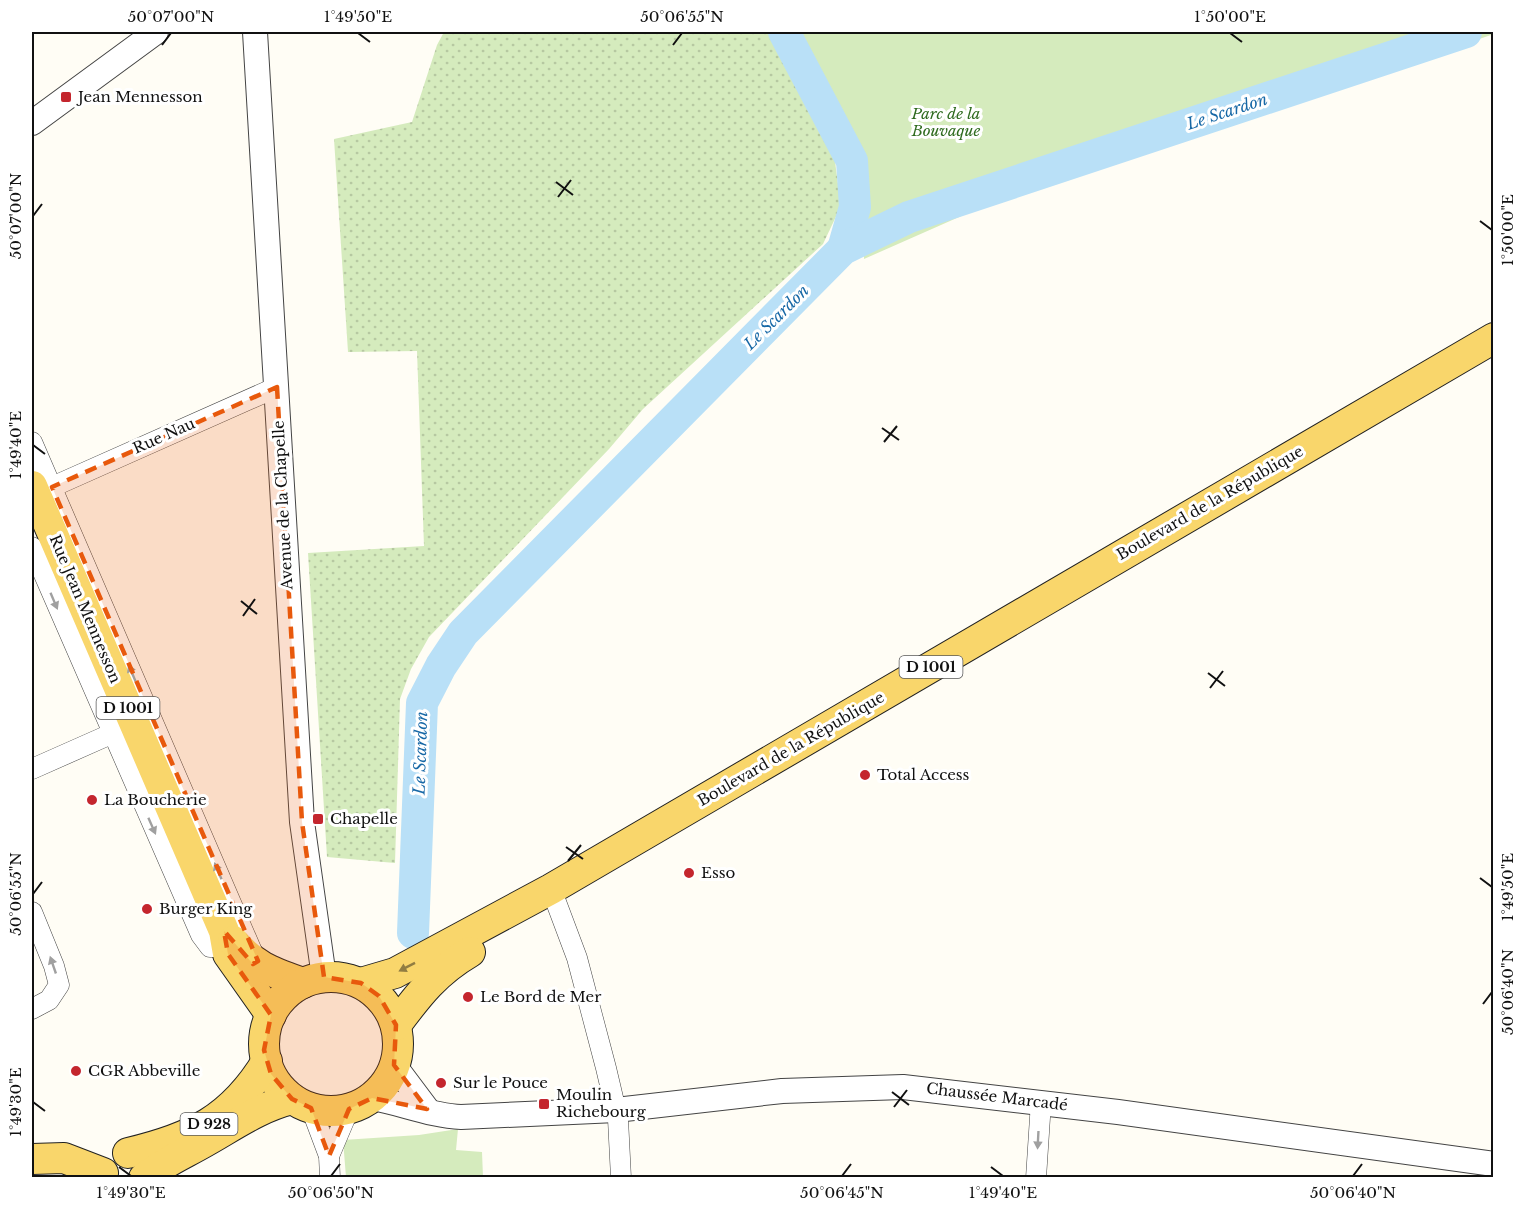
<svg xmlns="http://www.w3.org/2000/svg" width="1525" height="1209" viewBox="0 0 1525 1209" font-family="'Libre Baskerville',serif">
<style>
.grass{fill:url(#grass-dots)}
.park{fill:#d5ebbd}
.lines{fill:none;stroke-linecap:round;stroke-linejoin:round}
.river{stroke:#b9e0f7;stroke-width:32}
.minor-casing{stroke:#444;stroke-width:21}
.tertiary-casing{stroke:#444;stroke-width:26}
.primary-casing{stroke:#222;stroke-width:32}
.minor{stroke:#fff;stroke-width:20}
.tertiary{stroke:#fff;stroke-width:24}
.primary{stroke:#f9d66b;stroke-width:30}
.oneway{fill:#a0a0a0}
.oneway2{fill:#917d42}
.marked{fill:#e8590c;fill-opacity:0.2;stroke:#e8590c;stroke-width:4.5;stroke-dasharray:12 8;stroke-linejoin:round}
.ticks{fill:none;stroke:#111;stroke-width:2}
.poi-dot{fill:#c4262e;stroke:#fff;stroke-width:2}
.labels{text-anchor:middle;stroke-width:6;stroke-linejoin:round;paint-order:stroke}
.shield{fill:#fff;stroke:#585858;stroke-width:1.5}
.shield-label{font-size:14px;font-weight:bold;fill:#111}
.poi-label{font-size:15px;fill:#111;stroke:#fff;text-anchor:start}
.park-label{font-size:15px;font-style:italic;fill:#2f6b1f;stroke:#fff}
.street-label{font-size:15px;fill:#111;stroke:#fff}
.water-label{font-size:16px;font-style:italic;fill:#1768a6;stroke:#fff}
.neatline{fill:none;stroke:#111;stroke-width:2}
.ticks-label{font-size:15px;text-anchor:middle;fill:#111}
</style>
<defs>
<pattern id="grass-dots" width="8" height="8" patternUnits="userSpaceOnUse" patternTransform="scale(1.5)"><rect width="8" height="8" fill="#d5ebbd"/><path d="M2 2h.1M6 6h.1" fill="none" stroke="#b6c8a1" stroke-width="1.8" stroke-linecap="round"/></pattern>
</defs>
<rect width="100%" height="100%" fill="#fffdf5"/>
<path class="grass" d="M 444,32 L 774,32 L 777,50 L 833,147 L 841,206 L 823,244 L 643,409 L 609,449 L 429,637 L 411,669 L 400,699 L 395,863 L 327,857 L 308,553 L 424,546 L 417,351 L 348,352 L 334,139 L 412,122 L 437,45 Z"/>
<g class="park">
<path d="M 800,32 L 1493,32 L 1494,34 L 984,206 L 864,259 L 862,158 Z"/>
<path d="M 458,1129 L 456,1150 L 482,1152 L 483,1177 L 346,1177 L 343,1140 L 419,1135 Z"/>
</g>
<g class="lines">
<g class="river">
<path d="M 784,32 L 852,161 L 855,207 L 843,249"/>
<path d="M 413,933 L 422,703 L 441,666 L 463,633 L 843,249 L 909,217 L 1466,32"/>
</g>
<g class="minor-casing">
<g id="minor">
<path d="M 32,442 L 254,956"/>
<path d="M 52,487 L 277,387"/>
<path d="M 32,547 L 201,935 L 210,947 L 218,947 L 228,954"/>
<path d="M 32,769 L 111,734"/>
<path d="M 556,902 L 577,958 L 606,1068 L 618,1119 L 621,1178"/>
<path d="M 32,912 L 54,966 L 59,985 L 49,1000 L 32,1009"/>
<path d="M 311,1108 L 329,1156 L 330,1178"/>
<path d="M 329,1156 L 349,1109"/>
<path d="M 1036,1178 L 1041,1102"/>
</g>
</g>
<g class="tertiary-casing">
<g id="tertiary">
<path d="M 255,32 L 302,822 L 324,977"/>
<path d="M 32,123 L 156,32"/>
<path d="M 394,1065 L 427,1109"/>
<path d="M 372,1098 C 401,1103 432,1116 461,1117 L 616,1110 L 782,1091 L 903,1087 L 1118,1112 L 1494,1164"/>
</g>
</g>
<g class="primary-casing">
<g id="primary">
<path d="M 32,486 L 224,931 L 228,954 L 271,1015"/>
<path d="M 233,941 C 255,967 272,972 303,983"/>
<circle cx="331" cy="1044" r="67"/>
<path d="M 361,983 L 395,973 L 551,889 L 1494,338"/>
<path d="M 396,1025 C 419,994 436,972 470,952"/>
<path d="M 128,1153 C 192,1138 232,1119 267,1061"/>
<path d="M 32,1159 L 64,1158 L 103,1173"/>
<path d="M 144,1178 C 164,1162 186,1153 208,1140 C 236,1124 260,1107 292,1099"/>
</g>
</g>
<use href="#minor" class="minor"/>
<use href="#tertiary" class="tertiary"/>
<use href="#primary" class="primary"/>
</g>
<defs><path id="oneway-solid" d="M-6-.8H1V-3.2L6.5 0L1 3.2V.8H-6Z" transform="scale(1.5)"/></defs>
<g class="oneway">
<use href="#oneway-solid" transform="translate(54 601) rotate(67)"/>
<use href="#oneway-solid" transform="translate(132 673) rotate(-113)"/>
<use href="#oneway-solid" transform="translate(152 826) rotate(66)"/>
<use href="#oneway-solid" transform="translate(218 871) rotate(-113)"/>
<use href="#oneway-solid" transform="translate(53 965) rotate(-109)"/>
<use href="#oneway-solid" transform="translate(1038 1140) rotate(93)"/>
</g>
<use class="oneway2" href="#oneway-solid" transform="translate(407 967) rotate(153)"/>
<path class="marked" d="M 277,387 L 302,822 L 324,977 L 361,983 L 379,996 L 396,1025 L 394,1065 L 427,1109 L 372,1098 L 349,1109 L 329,1156 L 311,1108 L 292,1099 L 271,1074 L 264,1050 L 271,1015 L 228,954 L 224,931 L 253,964 L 258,961 L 52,487 Z"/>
<path class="ticks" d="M 358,33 L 370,42M 1230,33 L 1242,42M 162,45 L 171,33M 673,45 L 682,33M 556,182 L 573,195M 558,197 L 571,180M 33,216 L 42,204M 1480,221 L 1492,230M 882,428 L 899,440M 884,442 L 897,426M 33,445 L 45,454M 241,601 L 257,614M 243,616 L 255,599M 1208,673 L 1225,686M 1210,688 L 1223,671M 566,847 L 583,859M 568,861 L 581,845M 1480,878 L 1492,887M 33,894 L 42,882M 1483,1004 L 1492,992M 892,1092 L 909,1105M 33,1102 L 45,1111M 894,1107 L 907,1090M 119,1167 L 131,1176M 991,1167 L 1003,1176M 331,1176 L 340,1164M 842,1176 L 851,1164M 1353,1176 L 1362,1164"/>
<g class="poi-dot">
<rect x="60" y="91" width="12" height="12" rx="3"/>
<circle cx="865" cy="775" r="6"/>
<circle cx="92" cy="800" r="6"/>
<rect x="312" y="813" width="12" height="12" rx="3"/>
<circle cx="689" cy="873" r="6"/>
<circle cx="147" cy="909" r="6"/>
<circle cx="468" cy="997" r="6"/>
<circle cx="76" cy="1071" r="6"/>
<circle cx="441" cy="1083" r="6"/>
<rect x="538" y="1098" width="12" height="12" rx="3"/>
</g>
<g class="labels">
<g class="shield">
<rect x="899.5" y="656" width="63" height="22" rx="4.5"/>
<rect x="96.5" y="697" width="63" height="22" rx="4.5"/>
<rect x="180.5" y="1113" width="57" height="22" rx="4.5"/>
</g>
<g class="shield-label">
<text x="931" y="672">D 1001</text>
<text x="128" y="713">D 1001</text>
<text x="209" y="1129">D 928</text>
</g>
<g class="poi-label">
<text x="78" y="102">Jean Mennesson</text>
<text x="877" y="780">Total Access</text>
<text x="104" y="805">La Boucherie</text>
<text x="330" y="824">Chapelle</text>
<text x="701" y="878">Esso</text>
<text x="159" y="914">Burger King</text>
<text x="480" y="1002">Le Bord de Mer</text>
<text x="88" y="1076">CGR Abbeville</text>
<text x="453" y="1088">Sur le Pouce</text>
<text x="556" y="1100">Moulin<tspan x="556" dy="17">Richebourg</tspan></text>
</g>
<g class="park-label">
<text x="946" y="119">Parc de la<tspan x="946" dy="17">Bouvaque</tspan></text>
</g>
<g class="street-label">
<text transform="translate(164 436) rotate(-24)" y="5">Rue Nau</text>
<text transform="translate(1210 503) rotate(-30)" y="5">Boulevard de la République</text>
<text transform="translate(283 505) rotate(-93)" y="5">Avenue de la Chapelle</text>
<text transform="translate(85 609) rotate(67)" y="5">Rue Jean Mennesson</text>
<text transform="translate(791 749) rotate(-30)" y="5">Boulevard de la République</text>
<text transform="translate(997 1097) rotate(7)" y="5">Chaussée Marcadé</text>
</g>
<g class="water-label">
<text transform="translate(1227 111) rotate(-18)" y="6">Le Scardon</text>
<text transform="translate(776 317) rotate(-45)" y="6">Le Scardon</text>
<text transform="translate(420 753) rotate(-88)" y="6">Le Scardon</text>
</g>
</g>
<rect width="1525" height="1209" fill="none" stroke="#ffffff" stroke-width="66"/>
<rect x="33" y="33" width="1459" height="1143" class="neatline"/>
<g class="ticks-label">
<text x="171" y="22">50°07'00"N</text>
<text x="358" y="22">1°49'50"E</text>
<text x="682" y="22">50°06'55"N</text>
<text x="1230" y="22">1°50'00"E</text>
<text transform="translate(16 216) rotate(-90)" y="5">50°07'00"N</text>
<text transform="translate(1508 230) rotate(-90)" y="5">1°50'00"E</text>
<text transform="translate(16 445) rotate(-90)" y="5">1°49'40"E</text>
<text transform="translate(1508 887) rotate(-90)" y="5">1°49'50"E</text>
<text transform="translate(16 894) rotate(-90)" y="5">50°06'55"N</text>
<text transform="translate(1508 992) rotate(-90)" y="5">50°06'40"N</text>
<text transform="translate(16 1102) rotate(-90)" y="5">1°49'30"E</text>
<text x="131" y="1198">1°49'30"E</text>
<text x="331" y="1198">50°06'50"N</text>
<text x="842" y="1198">50°06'45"N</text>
<text x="1003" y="1198">1°49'40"E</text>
<text x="1353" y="1198">50°06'40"N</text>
</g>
</svg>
